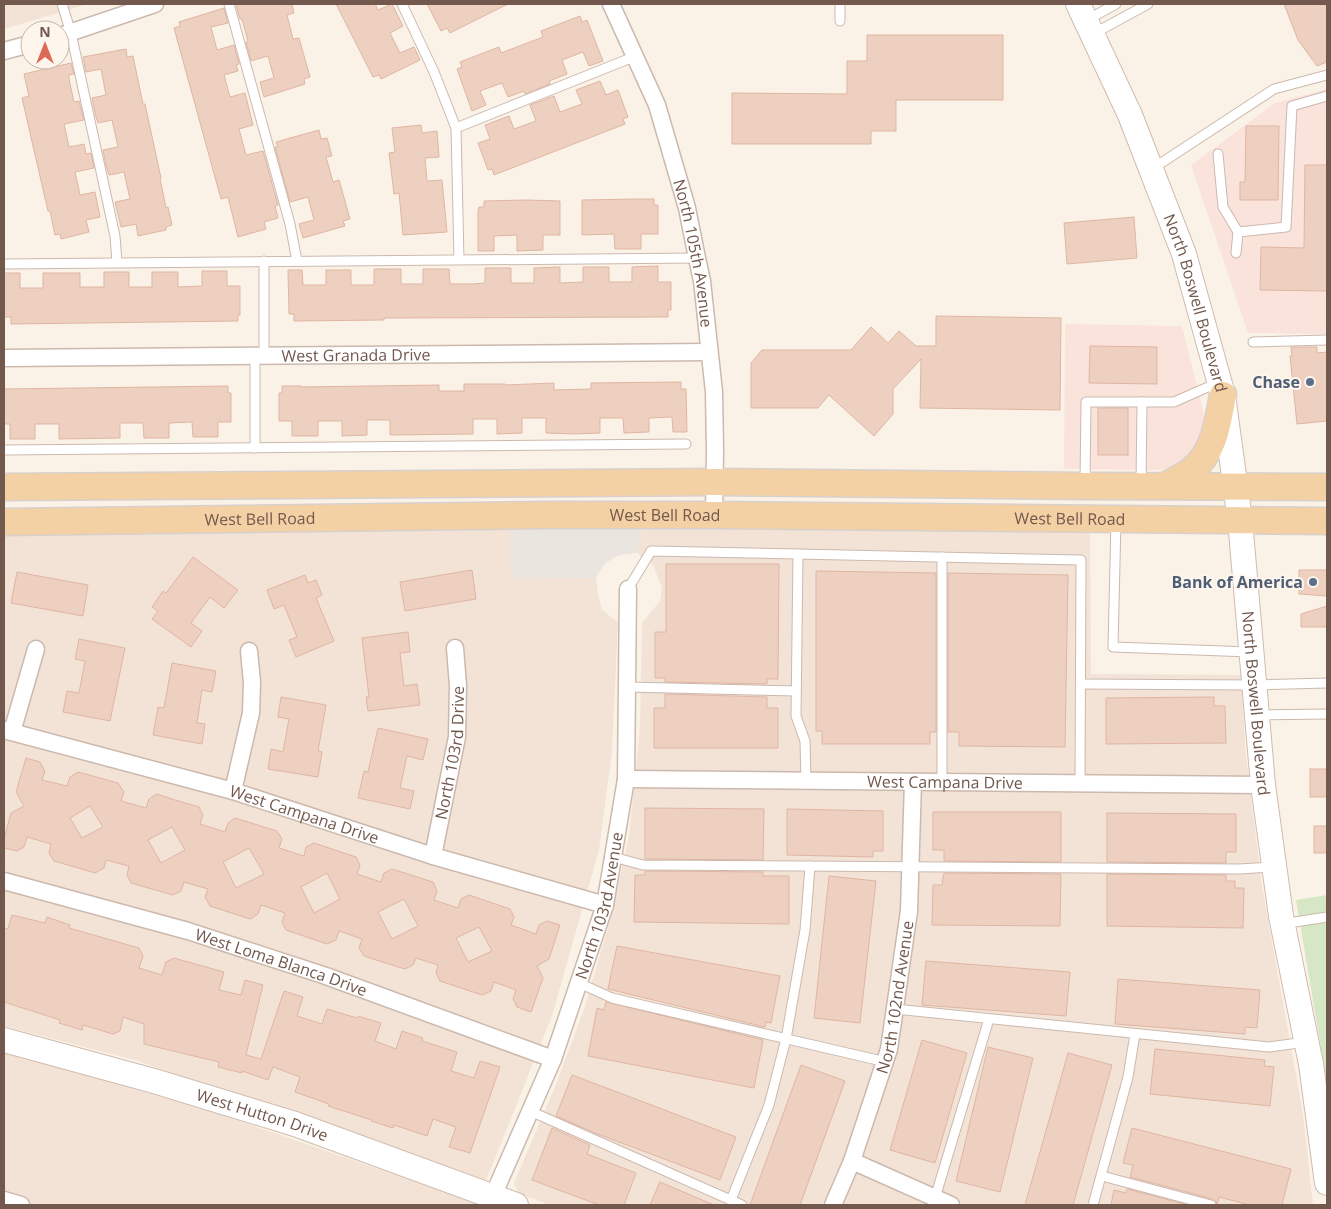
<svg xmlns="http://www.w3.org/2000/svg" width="1331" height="1209" viewBox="0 0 1331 1209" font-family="'Open Sans',sans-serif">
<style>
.residential{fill:#f2e3d6}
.commercial{fill:#fae3db}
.industrial{fill:#ebe5e0}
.green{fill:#d6e7c6}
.building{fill:#eed0c0;stroke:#e0b5a2;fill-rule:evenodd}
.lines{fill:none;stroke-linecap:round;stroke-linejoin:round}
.lane-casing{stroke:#ccb9ae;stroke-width:11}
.street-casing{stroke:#ccb9ae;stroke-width:19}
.secondary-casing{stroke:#d0bbae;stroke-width:26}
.primary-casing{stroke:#d8d0cd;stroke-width:29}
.lane{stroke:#fff;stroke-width:9}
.street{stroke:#fff;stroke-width:16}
.secondary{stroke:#fff;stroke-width:24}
.primary{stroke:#f4d1a4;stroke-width:26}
.service-dot{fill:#5c6f8a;stroke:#fef6ed;stroke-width:2}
.labels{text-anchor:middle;stroke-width:4;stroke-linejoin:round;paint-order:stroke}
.street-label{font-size:16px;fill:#72584d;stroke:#fef6ed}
.service-label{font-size:16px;font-weight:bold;fill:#4e5e75;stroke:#fef6ed;text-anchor:end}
</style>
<rect width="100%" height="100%" fill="#fbf2e7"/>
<g class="residential">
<path d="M 4,4 L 88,4 L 4,29 Z"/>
<path d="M 510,528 L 510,571 L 517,579 L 596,578 L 598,594 L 602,610 L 618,622 L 612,752 L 599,850 L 552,1016 L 486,1181 L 138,1061 L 4,1026 L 4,534 Z"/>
<path d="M 642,528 L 1090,532 L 1091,674 L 1241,675 L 1246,756 L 1262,886 L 1303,1114 L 1313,1205 L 549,1205 L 518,1193 L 514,1183 L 555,1087 L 584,1009 L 610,921 L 629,836 L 640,727 L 642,623 L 660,601 L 662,588 L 653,565 L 637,553 Z"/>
<path d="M 4,1051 L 222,1115 L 448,1193 L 477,1205 L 4,1205 Z"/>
</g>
<g class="commercial">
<path d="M 1327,89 L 1327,334 L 1248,333 L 1191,165 L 1275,103 Z"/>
<path d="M 1065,324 L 1182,326 L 1205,418 L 1205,429 L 1188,461 L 1169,469 L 1161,470 L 1064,469 Z"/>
</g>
<path class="industrial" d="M 510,528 L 642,528 L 637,553 L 619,555 L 604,564 L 596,578 L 517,579 L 510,571 Z"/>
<path class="green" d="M 1327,895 L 1327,1083 L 1296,900 Z"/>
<g class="building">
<path d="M 241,4 L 292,4 L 294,13 L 287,15 L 293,39 L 299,38 L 310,77 L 304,79 L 305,84 L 264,97 L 260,82 L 274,78 L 268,56 L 251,61 L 246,42 L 248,41 L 242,19 L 240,19 L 236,5 Z"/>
<path d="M 336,4 L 375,4 L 378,10 L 392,4 L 403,26 L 390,33 L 400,53 L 414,47 L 420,60 L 381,79 L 379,75 L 373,77 Z"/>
<path d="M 427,4 L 508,4 L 450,33 L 447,28 L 441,31 Z"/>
<path d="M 1284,4 L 1327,4 L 1327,62 L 1317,66 L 1298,40 Z"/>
<path d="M 224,8 L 228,23 L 211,27 L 217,50 L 234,45 L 239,64 L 236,65 L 238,71 L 224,75 L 230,97 L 245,93 L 253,125 L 239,129 L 246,155 L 263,151 L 278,205 L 275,206 L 278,218 L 264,222 L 266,229 L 238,237 L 228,197 L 221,199 L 174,28 L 180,26 L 179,22 Z"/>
<path d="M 580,16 L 582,22 L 587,20 L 603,61 L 589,66 L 583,52 L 562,60 L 567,74 L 549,81 L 550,84 L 525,94 L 524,91 L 508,97 L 502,83 L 480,91 L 486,105 L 472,111 L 457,69 L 462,67 L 460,62 L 499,47 L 501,53 L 543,37 L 541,31 Z"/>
<path d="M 867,35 L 1003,35 L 1003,100 L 896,100 L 896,131 L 871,131 L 871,144 L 732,144 L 732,93 L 847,94 L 847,61 L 867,61 Z"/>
<path d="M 126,49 L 127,57 L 133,56 L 143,104 L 145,104 L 161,178 L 160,178 L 166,208 L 168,207 L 172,225 L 166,227 L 166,230 L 138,236 L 136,224 L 121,227 L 115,202 L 130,199 L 124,172 L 109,175 L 106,165 L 103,150 L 118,147 L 112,120 L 98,123 L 96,117 L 92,98 L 106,95 L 101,69 L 86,72 L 83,57 Z"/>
<path d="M 71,63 L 74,74 L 69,75 L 69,79 L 74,102 L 79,101 L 84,120 L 64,124 L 69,147 L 84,144 L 86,154 L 91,153 L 94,168 L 75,172 L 80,195 L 95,192 L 100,217 L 86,220 L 89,232 L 61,239 L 60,234 L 55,235 L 50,211 L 48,211 L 22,98 L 29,96 L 24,74 Z"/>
<path d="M 600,81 L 606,95 L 618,90 L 628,117 L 623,119 L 625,124 L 494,175 L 492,169 L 488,170 L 478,143 L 490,139 L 485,125 L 509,116 L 514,129 L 536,121 L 530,105 L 554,96 L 560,112 L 582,104 L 576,90 Z"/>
<path d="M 421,125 L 422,133 L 437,131 L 439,157 L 425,158 L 427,181 L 442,180 L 447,232 L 403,235 L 399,193 L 394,194 L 389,153 L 395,152 L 392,128 Z"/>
<path d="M 1246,126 L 1279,126 L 1278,200 L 1240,200 L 1240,182 L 1245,182 Z"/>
<path d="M 319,130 L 321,139 L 327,138 L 332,156 L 326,157 L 333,182 L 339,180 L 350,219 L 343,221 L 345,226 L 303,238 L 299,224 L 314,220 L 308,197 L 290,202 L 275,147 L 278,147 L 276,142 Z"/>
<path d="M 1305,165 L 1327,165 L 1327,291 L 1260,290 L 1261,247 L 1304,248 Z"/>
<path d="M 635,199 L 654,199 L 654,205 L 658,205 L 658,234 L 641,234 L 641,249 L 615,249 L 614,234 L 582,235 L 582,200 Z"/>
<path d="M 526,200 L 560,201 L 560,235 L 543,235 L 543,250 L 517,251 L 517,235 L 494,236 L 494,251 L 478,251 L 478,211 L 479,207 L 484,207 L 484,201 Z"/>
<path d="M 1134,217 L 1137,258 L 1067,264 L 1064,223 Z"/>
<path d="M 658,266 L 658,282 L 671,282 L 671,310 L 668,310 L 668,317 L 384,318 L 384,320 L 294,321 L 294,314 L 289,314 L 288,270 L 302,270 L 303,285 L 326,285 L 326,270 L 351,270 L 351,285 L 374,285 L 374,269 L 401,269 L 401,284 L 423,284 L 423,269 L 449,269 L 450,284 L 472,284 L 485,283 L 485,268 L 511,268 L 511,283 L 534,283 L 534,268 L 560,267 L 560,283 L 583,282 L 583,267 L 609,267 L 609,282 L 632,282 L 632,267 Z"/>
<path d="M 202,271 L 227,271 L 227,286 L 240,286 L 240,315 L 238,315 L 238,321 L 11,324 L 11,317 L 4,317 L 4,273 L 20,273 L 20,288 L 43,288 L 43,273 L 80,273 L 80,287 L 104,287 L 104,272 L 129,272 L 129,287 L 152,287 L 152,272 L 178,272 L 178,287 L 202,286 Z"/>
<path d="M 936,316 L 1061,318 L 1060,410 L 920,408 L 921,359 L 893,389 L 893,414 L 874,436 L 829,395 L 818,408 L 751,408 L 751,363 L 762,350 L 851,350 L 871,327 L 888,343 L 899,331 L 916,346 L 936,346 Z"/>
<path d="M 1090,346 L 1157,347 L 1157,384 L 1089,383 Z"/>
<path d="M 1291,347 L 1317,347 L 1317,353 L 1327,352 L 1327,421 L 1297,424 L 1290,356 L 1292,356 Z"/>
<path d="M 681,382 L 681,389 L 686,389 L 687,432 L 673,432 L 672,417 L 649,418 L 649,432 L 624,433 L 623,418 L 600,418 L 600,433 L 574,434 L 546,433 L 546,418 L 522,418 L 522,433 L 497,434 L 497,419 L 473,419 L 473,434 L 390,435 L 390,420 L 367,420 L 367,435 L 342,436 L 342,421 L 318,421 L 318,436 L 292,436 L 292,421 L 279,421 L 279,393 L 282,393 L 282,386 L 301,386 L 301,387 L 439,385 L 439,391 L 464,391 L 464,384 L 505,384 L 505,385 L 554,383 L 554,390 L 591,389 L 591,383 Z"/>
<path d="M 228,386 L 228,393 L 231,393 L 231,422 L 218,422 L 218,437 L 193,437 L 192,422 L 169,423 L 169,438 L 144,438 L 143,423 L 120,423 L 120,438 L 59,439 L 59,424 L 35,424 L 35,439 L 10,439 L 10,424 L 4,424 L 4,389 Z"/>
<rect x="1098" y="408" width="30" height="47"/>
<path d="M 193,557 L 238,590 L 224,608 L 210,597 L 191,623 L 202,631 L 191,647 L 152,619 L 158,611 L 152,607 L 163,591 L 166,593 Z"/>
<path d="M 666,564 L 779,564 L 778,679 L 767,679 L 767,684 L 665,682 L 665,678 L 655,678 L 655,632 L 666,632 Z"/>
<path d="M 472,570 L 476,599 L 405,611 L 400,582 Z"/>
<path d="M 1299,570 L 1327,570 L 1327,596 L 1299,594 Z"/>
<path d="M 816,571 L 936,573 L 936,732 L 930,732 L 930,744 L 822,744 L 822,731 L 816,731 Z"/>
<path d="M 17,572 L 88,585 L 83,616 L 11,603 Z"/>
<path d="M 948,573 L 1068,575 L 1065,747 L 959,746 L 959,732 L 948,732 Z"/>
<path d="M 305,575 L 308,583 L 316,580 L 322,595 L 316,598 L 334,641 L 296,657 L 289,640 L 297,637 L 284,605 L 274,609 L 267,590 Z"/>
<path d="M 1327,606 L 1327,627 L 1301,627 L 1301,614 Z"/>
<path d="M 408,632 L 410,652 L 400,653 L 404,686 L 417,684 L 420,705 L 368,711 L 366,697 L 369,697 L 362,638 Z"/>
<path d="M 79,639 L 125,648 L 110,721 L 63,712 L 67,691 L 79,693 L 85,661 L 75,659 Z"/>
<path d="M 172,663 L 216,671 L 212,692 L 202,690 L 197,723 L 205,724 L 202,744 L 153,735 L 158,707 L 164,708 Z"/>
<path d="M 665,694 L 767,697 L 767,708 L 778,708 L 778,748 L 654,748 L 654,708 L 665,708 Z"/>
<path d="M 281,697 L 326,705 L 318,751 L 322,752 L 318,777 L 268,769 L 271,749 L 283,752 L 289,719 L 278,717 Z"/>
<path d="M 1214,697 L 1214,706 L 1225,706 L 1226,743 L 1106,744 L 1106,698 Z"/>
<path d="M 378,728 L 428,739 L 423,760 L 407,756 L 400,788 L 414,791 L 410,809 L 358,798 L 364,771 L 368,772 Z"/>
<path d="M 26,758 L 40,762 L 45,771 L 42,780 L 67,786 L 70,777 L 78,772 L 118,783 L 124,792 L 121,801 L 146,808 L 149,799 L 157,794 L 175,800 L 199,807 L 203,815 L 200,824 L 225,832 L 228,823 L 235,818 L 277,831 L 282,839 L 279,848 L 304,856 L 306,847 L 314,843 L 356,857 L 360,865 L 357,874 L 381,882 L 384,873 L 392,869 L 433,882 L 437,891 L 434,900 L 458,908 L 461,899 L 469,895 L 510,909 L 514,917 L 511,925 L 536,934 L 539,925 L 547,921 L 560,925 L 549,959 L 537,966 L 543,978 L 531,1012 L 517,1007 L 513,999 L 516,990 L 494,982 L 491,991 L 482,995 L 440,981 L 436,973 L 438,965 L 416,958 L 413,965 L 405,969 L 379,961 L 364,956 L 359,948 L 362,939 L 339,931 L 336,940 L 327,944 L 286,930 L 282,922 L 285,913 L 261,905 L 258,914 L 250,919 L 210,906 L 205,897 L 208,889 L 184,882 L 181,891 L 173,895 L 131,883 L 127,875 L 129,866 L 106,860 L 104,868 L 95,873 L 54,861 L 49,853 L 51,844 L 27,837 L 24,847 L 17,851 L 4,848 L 4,839 L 11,813 L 24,806 L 16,792 ZM 90,806 L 103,827 L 82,838 L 70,818 ZM 172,827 L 185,850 L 161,863 L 148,840 ZM 249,848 L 264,874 L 236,888 L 223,862 ZM 327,873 L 340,899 L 314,913 L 301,887 ZM 404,899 L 418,926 L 392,939 L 378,912 ZM 479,927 L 492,951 L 468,962 L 456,938 Z"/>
<rect x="1310" y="769" width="17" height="28"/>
<path d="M 645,808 L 764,809 L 763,860 L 645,859 Z"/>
<path d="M 787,809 L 883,811 L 883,851 L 873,851 L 873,857 L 787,855 Z"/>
<path d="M 933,812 L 1061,812 L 1061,862 L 944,861 L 944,850 L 933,850 Z"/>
<path d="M 1107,813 L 1236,814 L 1236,852 L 1226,852 L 1226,863 L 1107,862 Z"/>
<rect x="1314" y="826" width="13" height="27"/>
<path d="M 645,871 L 763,872 L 763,876 L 789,876 L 789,924 L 634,922 L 635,875 L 645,875 Z"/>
<path d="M 944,873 L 1061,874 L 1060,926 L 932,925 L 933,885 L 942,885 Z"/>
<path d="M 1107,874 L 1226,875 L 1226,881 L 1235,881 L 1235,888 L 1244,888 L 1243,928 L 1107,926 Z"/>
<path d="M 829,876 L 876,881 L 860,1023 L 814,1018 Z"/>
<path d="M 12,915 L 45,923 L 47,917 L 70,925 L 69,928 L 139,948 L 143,956 L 139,968 L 162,975 L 166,962 L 174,958 L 224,972 L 219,990 L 241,995 L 245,980 L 263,985 L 246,1055 L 261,1059 L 284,991 L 303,997 L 297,1016 L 322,1024 L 327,1009 L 357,1018 L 358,1016 L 381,1023 L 375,1041 L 396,1049 L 402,1031 L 423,1038 L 422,1041 L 457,1052 L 451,1071 L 474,1078 L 480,1061 L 500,1067 L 470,1153 L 449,1147 L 456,1127 L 433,1119 L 427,1136 L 394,1125 L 393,1128 L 371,1121 L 372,1120 L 328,1106 L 329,1104 L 295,1092 L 300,1077 L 273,1067 L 268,1080 L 242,1071 L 242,1073 L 218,1067 L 219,1062 L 144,1044 L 144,1024 L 123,1017 L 120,1031 L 113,1034 L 83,1025 L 82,1030 L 59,1023 L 60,1020 L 4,1002 L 4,928 L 8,929 Z"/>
<path d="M 617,946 L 780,976 L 771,1023 L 766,1022 L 765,1027 L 608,989 Z"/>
<path d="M 926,961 L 1070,972 L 1066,1016 L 922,1005 Z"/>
<path d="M 1118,979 L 1260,990 L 1257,1028 L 1245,1027 L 1245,1034 L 1115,1024 Z"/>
<path d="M 606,1002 L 763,1040 L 754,1088 L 588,1056 L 597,1008 L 604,1010 Z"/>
<path d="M 922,1040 L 967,1053 L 935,1163 L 890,1150 Z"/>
<path d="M 988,1047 L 1033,1058 L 1000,1192 L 956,1181 Z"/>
<path d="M 1155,1049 L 1265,1060 L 1264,1066 L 1274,1067 L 1270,1106 L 1150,1094 Z"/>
<path d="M 1068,1053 L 1112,1065 L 1073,1205 L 1025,1205 Z"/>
<path d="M 801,1065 L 845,1081 L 800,1205 L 750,1205 Z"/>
<path d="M 572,1075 L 736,1137 L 720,1180 L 595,1133 L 556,1116 Z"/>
<path d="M 552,1128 L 590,1145 L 587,1154 L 636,1173 L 624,1205 L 599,1205 L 532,1180 Z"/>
<path d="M 1132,1128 L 1291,1169 L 1282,1205 L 1250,1205 L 1219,1197 L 1217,1205 L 1216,1201 L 1213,1199 L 1130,1177 L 1133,1165 L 1123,1163 Z"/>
<path d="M 660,1182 L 714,1205 L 650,1205 Z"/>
<path d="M 1127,1189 L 1188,1205 L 1111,1205 L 1114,1190 L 1126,1193 Z"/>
</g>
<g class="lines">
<g class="lane-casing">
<g id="lane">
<path d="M 62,4 L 71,33 L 115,236 L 117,262"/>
<path d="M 229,4 L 290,224 L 297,261"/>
<path d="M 402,4 L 434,72 L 456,128 L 459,259"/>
<path d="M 1087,20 L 1116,4"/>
<path d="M 840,21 L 840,4"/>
<path d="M 1093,34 L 1148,4"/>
<path d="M 456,128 L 636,56"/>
<path d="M 1218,154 L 1223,207 L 1238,232"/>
<path d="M 1152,169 L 1274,89 L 1327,75"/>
<path d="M 1236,253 L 1238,232 L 1286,227 L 1292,106 L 1327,96"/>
<path d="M 4,264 L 697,258"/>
<path d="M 1253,342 L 1327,340"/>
<path d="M 255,356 L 255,448"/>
<path d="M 264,356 L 264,261"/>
<path d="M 4,450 L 686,444"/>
<path d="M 1085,483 L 1086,402 L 1174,402 L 1217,383"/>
<path d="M 1141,485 L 1142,402"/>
<path d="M 1116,521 L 1113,647 L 1251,652"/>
<path d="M 798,554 L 796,716 L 805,741 L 806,781"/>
<path d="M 628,589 L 651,551 L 1081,560 L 1080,783"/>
<path d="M 1081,684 L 1255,685 L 1327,683"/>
<path d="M 627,687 L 796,691"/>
<path d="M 1257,715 L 1327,714"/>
<path d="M 942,782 L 942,557"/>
<path d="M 613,857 L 643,865 L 1239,869 L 1274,867"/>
<path d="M 1282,924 L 1327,917"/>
<path d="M 579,983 L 612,998 L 886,1062"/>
<path d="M 895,1009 L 1269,1047 L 1306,1042"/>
<path d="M 530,1111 L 742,1205"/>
<path d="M 1102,1176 L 1211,1205"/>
<path d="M 935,1198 L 989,1019"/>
<path d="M 731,1200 L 769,1105 L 786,1039 L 805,930 L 810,866"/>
<path d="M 1093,1205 L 1128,1077 L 1135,1034"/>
</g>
</g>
<g class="street-casing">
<g id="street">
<path id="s1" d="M 611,4 L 657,105 L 687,208 L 697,258 L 702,281 L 714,392 L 715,451 L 714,515"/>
<path d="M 60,36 L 155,4"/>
<path d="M 4,51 L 30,44"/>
<path id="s2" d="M 4,358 L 709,352"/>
<path id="s3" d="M 4,730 L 233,791 L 433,856 L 605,905"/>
<path d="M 12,732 L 36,649"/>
<path id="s4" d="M 626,779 L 1263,785"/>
<path d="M 233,791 L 251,713 L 252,682 L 249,651"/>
<path id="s5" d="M 433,856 L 457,737 L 458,686 L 455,648"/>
<path id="s6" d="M 4,881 L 188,931 L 326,976 L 553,1059"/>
<path d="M 852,1161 L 951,1205"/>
<path d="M 4,1200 L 21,1205"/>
<path id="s7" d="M 489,1205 L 553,1059 L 605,905 L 626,779 L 628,589"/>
<path id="s8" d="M 833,1205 L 852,1161 L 889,1049 L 909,911 L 913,782"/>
</g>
</g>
<g class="secondary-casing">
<g id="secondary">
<path id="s9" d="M 1078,4 L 1130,115 L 1184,254 L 1223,395 L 1240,520 L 1263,785 L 1281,916 L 1311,1064 L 1327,1183"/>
<path id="s10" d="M 4,1040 L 154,1081 L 295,1124 L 516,1205"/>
</g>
</g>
<g class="primary-casing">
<g id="primary">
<path d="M 1165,486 C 1174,481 1184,476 1192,470 C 1215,452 1218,421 1223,395"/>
<path d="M 4,487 L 715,482 L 1085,486 L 1327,487"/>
<path id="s11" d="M 4,522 L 549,515 L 714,515 L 1327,521"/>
</g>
</g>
<use href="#lane" class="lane"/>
<use href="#street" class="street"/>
<use href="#secondary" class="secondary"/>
<use href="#primary" class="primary"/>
</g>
<g class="service-dot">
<circle cx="1310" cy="382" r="5"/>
<circle cx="1313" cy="582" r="5"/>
</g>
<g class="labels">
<g class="street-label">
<text dy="6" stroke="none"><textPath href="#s1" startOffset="264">North 105th Avenue</textPath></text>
<text dy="6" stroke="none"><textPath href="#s9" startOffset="322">North Boswell Boulevard</textPath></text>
<text dy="6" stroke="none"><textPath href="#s2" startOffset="352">West Granada Drive</textPath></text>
<text dy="6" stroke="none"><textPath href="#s11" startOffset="661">West Bell Road</textPath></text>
<text dy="6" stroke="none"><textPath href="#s11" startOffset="1066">West Bell Road</textPath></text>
<text dy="6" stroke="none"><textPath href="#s11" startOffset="256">West Bell Road</textPath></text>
<text dy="6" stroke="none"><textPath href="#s9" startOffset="728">North Boswell Boulevard</textPath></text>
<text dy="6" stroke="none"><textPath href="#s5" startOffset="105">North 103rd Drive</textPath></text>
<text dy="6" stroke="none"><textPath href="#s4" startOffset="319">West Campana Drive</textPath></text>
<text dy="6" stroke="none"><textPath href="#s3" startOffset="312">West Campana Drive</textPath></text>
<text dy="6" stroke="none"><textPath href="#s7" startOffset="320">North 103rd Avenue</textPath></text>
<text dy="6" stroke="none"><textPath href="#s6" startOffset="289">West Loma Blanca Drive</textPath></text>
<text dy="6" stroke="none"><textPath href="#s8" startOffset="218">North 102nd Avenue</textPath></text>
<text dy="6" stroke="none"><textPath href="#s10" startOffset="269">West Hutton Drive</textPath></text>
</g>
<g class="service-label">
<text x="1300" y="388">Chase</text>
<text x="1303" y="588">Bank of America</text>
</g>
</g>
<rect width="1331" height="1209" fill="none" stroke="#72584d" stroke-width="10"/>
<g transform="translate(45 45)"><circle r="24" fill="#fef6ed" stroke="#c6b7ad"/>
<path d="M0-4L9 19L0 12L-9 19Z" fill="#dc6a55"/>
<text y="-8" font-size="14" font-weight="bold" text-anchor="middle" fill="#72584d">N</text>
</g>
</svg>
